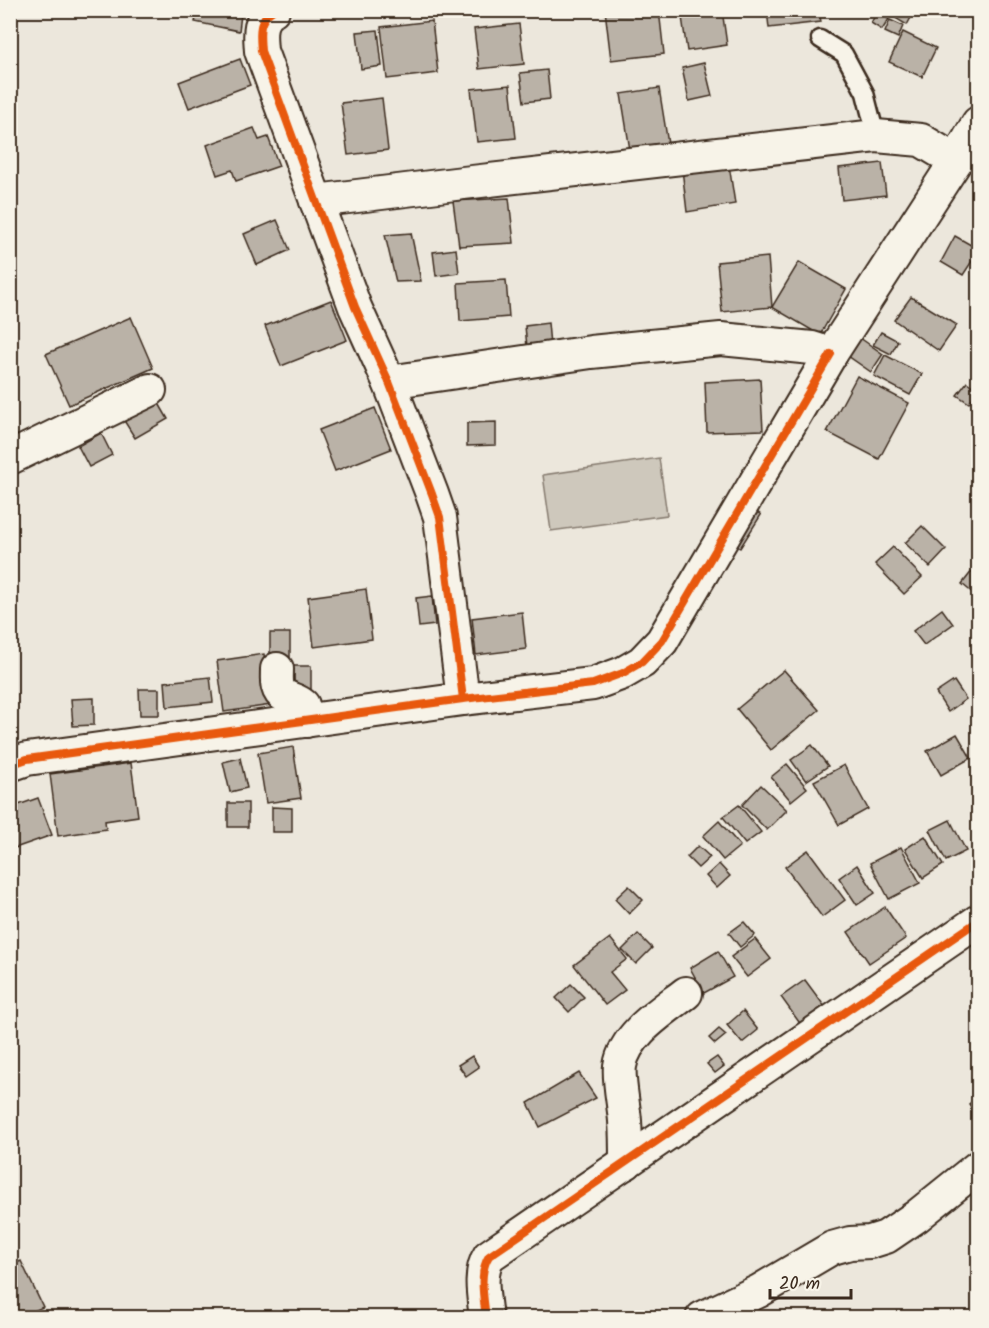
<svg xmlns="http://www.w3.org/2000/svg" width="989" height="1328" viewBox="0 0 989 1328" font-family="Kalam,sans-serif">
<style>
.green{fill:#cec8bc;stroke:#84796d;stroke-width:1.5}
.building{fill:#bab2a7;stroke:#3b2a1e;stroke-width:1.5}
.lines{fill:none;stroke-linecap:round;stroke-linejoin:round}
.service-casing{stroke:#3b2a1e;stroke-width:21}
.minor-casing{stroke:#3b2a1e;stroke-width:36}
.service{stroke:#f7f3e8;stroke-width:16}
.minor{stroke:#f7f3e8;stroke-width:32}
.cycleway-casing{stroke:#f7f3e8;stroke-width:11}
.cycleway{stroke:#e8590c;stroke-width:8}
</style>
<rect width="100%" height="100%" fill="#ece7dc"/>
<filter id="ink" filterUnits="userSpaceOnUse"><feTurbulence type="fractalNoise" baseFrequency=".0167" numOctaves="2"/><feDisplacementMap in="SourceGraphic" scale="12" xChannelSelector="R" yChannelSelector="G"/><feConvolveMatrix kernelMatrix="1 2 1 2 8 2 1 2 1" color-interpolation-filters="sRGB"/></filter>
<g filter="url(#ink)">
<path class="green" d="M 659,458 L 667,515 L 551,531 L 543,475 Z"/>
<g class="building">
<path d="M 198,10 L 220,10 L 241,14 L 239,31 L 195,22 Z"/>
<path d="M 605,10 L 659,10 L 664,54 L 611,60 Z"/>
<path d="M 681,10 L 722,10 L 727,45 L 687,51 Z"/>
<path d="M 767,10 L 819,10 L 821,22 L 769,28 Z"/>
<path d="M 888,10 L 911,10 L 914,12 L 907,25 L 887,13 Z"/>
<path d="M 877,12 L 889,19 L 882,30 L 871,23 Z"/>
<path d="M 890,20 L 903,26 L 898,38 L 885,32 Z"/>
<path d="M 432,21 L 438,73 L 387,79 L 381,27 Z"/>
<path d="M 519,24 L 524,64 L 479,69 L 474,29 Z"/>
<path d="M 378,30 L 382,66 L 361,69 L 357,32 Z"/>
<path d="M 903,32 L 936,48 L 922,77 L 889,62 Z"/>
<path d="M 240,59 L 250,85 L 189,108 L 179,82 Z"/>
<path d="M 704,63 L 712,96 L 689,101 L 682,68 Z"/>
<path d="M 547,70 L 550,99 L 524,102 L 520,73 Z"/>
<path d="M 510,85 L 516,138 L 477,142 L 471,89 Z"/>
<path d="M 659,88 L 668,144 L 630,150 L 621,94 Z"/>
<path d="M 382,98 L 388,150 L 348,155 L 341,103 Z"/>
<path d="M 254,128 L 259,140 L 268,137 L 279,166 L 236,181 L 232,170 L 217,175 L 207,145 Z"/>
<path d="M 882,163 L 886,195 L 842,200 L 839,168 Z"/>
<path d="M 729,165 L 735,204 L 687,212 L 682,169 Z"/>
<path d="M 509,198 L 514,243 L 459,246 L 453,201 Z"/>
<path d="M 277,220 L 290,250 L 257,265 L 244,234 Z"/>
<path d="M 411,233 L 421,281 L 396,282 L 385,235 Z"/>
<path d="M 955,236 L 978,249 L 978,252 L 963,275 L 941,262 Z"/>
<path d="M 456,249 L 459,273 L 436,276 L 433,252 Z"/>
<path d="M 768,257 L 772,307 L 722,312 L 717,262 Z"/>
<path d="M 799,262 L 846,289 L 820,335 L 772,307 Z"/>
<path d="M 506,280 L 509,317 L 460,321 L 458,283 Z"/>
<path d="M 911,297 L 957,325 L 939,351 L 894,320 Z"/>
<path d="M 331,300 L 347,340 L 281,366 L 265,326 Z"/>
<path d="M 131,317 L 153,368 L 69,405 L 46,354 Z"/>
<path d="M 548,323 L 550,345 L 527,347 L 525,326 Z"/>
<path d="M 881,332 L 898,341 L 891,354 L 873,345 Z"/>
<path d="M 860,338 L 883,354 L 871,372 L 848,356 Z"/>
<path d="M 885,355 L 922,374 L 910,395 L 874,376 Z"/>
<path d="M 857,376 L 909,403 L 879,459 L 827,432 Z"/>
<path d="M 760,379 L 763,430 L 707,432 L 705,382 Z"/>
<path d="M 967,382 L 978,390 L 969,403 L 957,395 Z"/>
<path d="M 157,400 L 168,419 L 135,438 L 123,419 Z"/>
<path d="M 375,408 L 391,449 L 335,471 L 319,430 Z"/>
<path d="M 496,422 L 496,445 L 467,446 L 467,423 Z"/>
<path d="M 101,433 L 112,455 L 89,467 L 78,446 Z"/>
<path d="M 753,509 L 761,515 L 740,548 L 731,542 Z"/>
<path d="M 922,526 L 946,550 L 930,567 L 905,543 Z"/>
<path d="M 893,547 L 922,577 L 904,594 L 875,564 Z"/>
<path d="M 976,566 L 978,568 L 978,590 L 974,594 L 962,584 Z"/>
<path d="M 366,589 L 372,639 L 314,647 L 308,597 Z"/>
<path d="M 432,596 L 435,625 L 419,627 L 416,598 Z"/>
<path d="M 942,609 L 953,624 L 924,645 L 913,631 Z"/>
<path d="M 522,612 L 526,649 L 476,655 L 472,618 Z"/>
<rect x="270" y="633" width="20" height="25"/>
<path d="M 264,654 L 271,705 L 224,712 L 217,661 Z"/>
<path d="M 291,666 L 311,666 L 311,691 L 291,690 Z"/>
<path d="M 784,670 L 819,710 L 771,750 L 737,709 Z"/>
<path d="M 210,677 L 213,702 L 167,707 L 165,682 Z"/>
<path d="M 954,681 L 966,699 L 948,712 L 936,693 Z"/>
<path d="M 139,689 L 159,689 L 159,715 L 140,715 Z"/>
<path d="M 94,698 L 94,725 L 73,726 L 71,699 Z"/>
<path d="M 957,734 L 971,758 L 941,775 L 927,751 Z"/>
<path d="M 812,745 L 828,766 L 806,781 L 791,760 Z"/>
<path d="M 293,747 L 301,798 L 266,803 L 258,753 Z"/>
<path d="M 240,758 L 247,788 L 230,792 L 223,762 Z"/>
<path d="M 131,763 L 138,816 L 105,821 L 106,829 L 58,836 L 50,774 Z"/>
<path d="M 787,764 L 807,788 L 791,801 L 771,777 Z"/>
<path d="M 844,765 L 868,809 L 839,825 L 814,781 Z"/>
<path d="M 761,785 L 787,810 L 767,830 L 742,805 Z"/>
<path d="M 38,798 L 52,835 L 12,849 L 10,845 L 10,808 Z"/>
<rect x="228" y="803" width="20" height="24"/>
<path d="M 739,805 L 761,832 L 745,844 L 723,817 Z"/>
<path d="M 272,807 L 292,808 L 292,832 L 272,832 Z"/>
<path d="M 950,820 L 966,851 L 946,861 L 930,830 Z"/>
<path d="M 719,821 L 740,846 L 723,860 L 703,836 Z"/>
<path d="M 925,836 L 943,865 L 923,878 L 905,849 Z"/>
<path d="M 698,846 L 710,857 L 698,868 L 687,857 Z"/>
<path d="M 901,847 L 920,883 L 889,899 L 870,863 Z"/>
<path d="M 808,850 L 845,900 L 822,917 L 785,867 Z"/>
<path d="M 719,864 L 730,876 L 717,888 L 706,876 Z"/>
<path d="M 857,865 L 875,893 L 857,905 L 839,878 Z"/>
<path d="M 629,886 L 643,900 L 629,914 L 615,899 Z"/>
<path d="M 885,907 L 906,938 L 869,963 L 848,932 Z"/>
<path d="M 744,922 L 755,935 L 740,947 L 729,933 Z"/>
<path d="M 638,934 L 652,948 L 636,964 L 622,950 Z"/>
<path d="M 610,938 L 627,959 L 610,972 L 625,990 L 605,1005 L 574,965 Z"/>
<path d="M 755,939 L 771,959 L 747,977 L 731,957 Z"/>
<path d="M 718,951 L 733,977 L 704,993 L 690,968 Z"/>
<path d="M 805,980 L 828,1011 L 804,1029 L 781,997 Z"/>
<path d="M 571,984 L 584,997 L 569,1012 L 556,998 Z"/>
<path d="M 743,1011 L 758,1030 L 742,1043 L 727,1025 Z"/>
<path d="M 719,1029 L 726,1035 L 715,1044 L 709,1038 Z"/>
<path d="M 472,1056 L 479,1067 L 466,1076 L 458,1065 Z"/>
<path d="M 717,1057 L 724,1066 L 715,1073 L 707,1064 Z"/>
<path d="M 579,1073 L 596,1098 L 540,1127 L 528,1103 Z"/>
<path d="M 978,1097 L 978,1117 L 969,1104 Z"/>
<path d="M 21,1261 L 43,1307 L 18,1318 L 10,1302 L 10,1266 Z"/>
</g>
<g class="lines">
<g class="service-casing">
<path id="service" d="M 820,39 L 844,54 L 865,93 L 876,136"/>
</g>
<g class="minor-casing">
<g id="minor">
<path d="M 273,10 C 257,20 260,35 261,51 L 355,307 L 389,382 L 432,494 L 440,517 L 463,699"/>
<path d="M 316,201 L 463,183 L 876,136 L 921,140 L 956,161"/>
<path d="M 389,382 L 591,352 L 721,339 L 812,348 L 831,354 L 956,161 L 978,123"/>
<path d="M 10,458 L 150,390"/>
<path d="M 277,669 C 277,678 275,691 285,696 C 292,700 297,700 303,705 L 306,721"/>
<path d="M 10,765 L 27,759 L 463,699 L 593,684 L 623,673 L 642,662 L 662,641 L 831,354"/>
<path d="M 626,1163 C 626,1149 626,1135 625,1121 C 624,1106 618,1079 620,1066 C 625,1034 663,1011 686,993"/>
<path d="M 486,1318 C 484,1299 478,1273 489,1256 L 978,921"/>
<path d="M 702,1318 L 759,1291 L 832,1248 L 850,1243 L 870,1242 L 886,1237 L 917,1216 L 978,1167"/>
</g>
</g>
<use href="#service" class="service"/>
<use href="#minor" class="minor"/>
<g class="cycleway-casing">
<g id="cycleway">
<path d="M 273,10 C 257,20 260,35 261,51 L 355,307 L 389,382 L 432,494 L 440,517 L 463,699"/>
<path d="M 10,765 L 27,759 L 463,699 L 593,684 L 623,673 L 642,662 L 662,641 L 831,354"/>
<path d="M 486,1318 C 484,1299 478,1273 489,1256 L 978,921"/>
</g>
</g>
<use href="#cycleway" class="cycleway"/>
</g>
</g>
<rect width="989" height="1328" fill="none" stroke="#f7f3e8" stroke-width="36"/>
<rect x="18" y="18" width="953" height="1292" fill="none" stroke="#3b2a1e" stroke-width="2" filter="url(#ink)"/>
<path d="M770 1289v9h81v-9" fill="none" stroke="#3b2a1e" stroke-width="3"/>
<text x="779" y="1289" font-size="18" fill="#3b2a1e" stroke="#f7f3e8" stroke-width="4.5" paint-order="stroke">20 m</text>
</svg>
